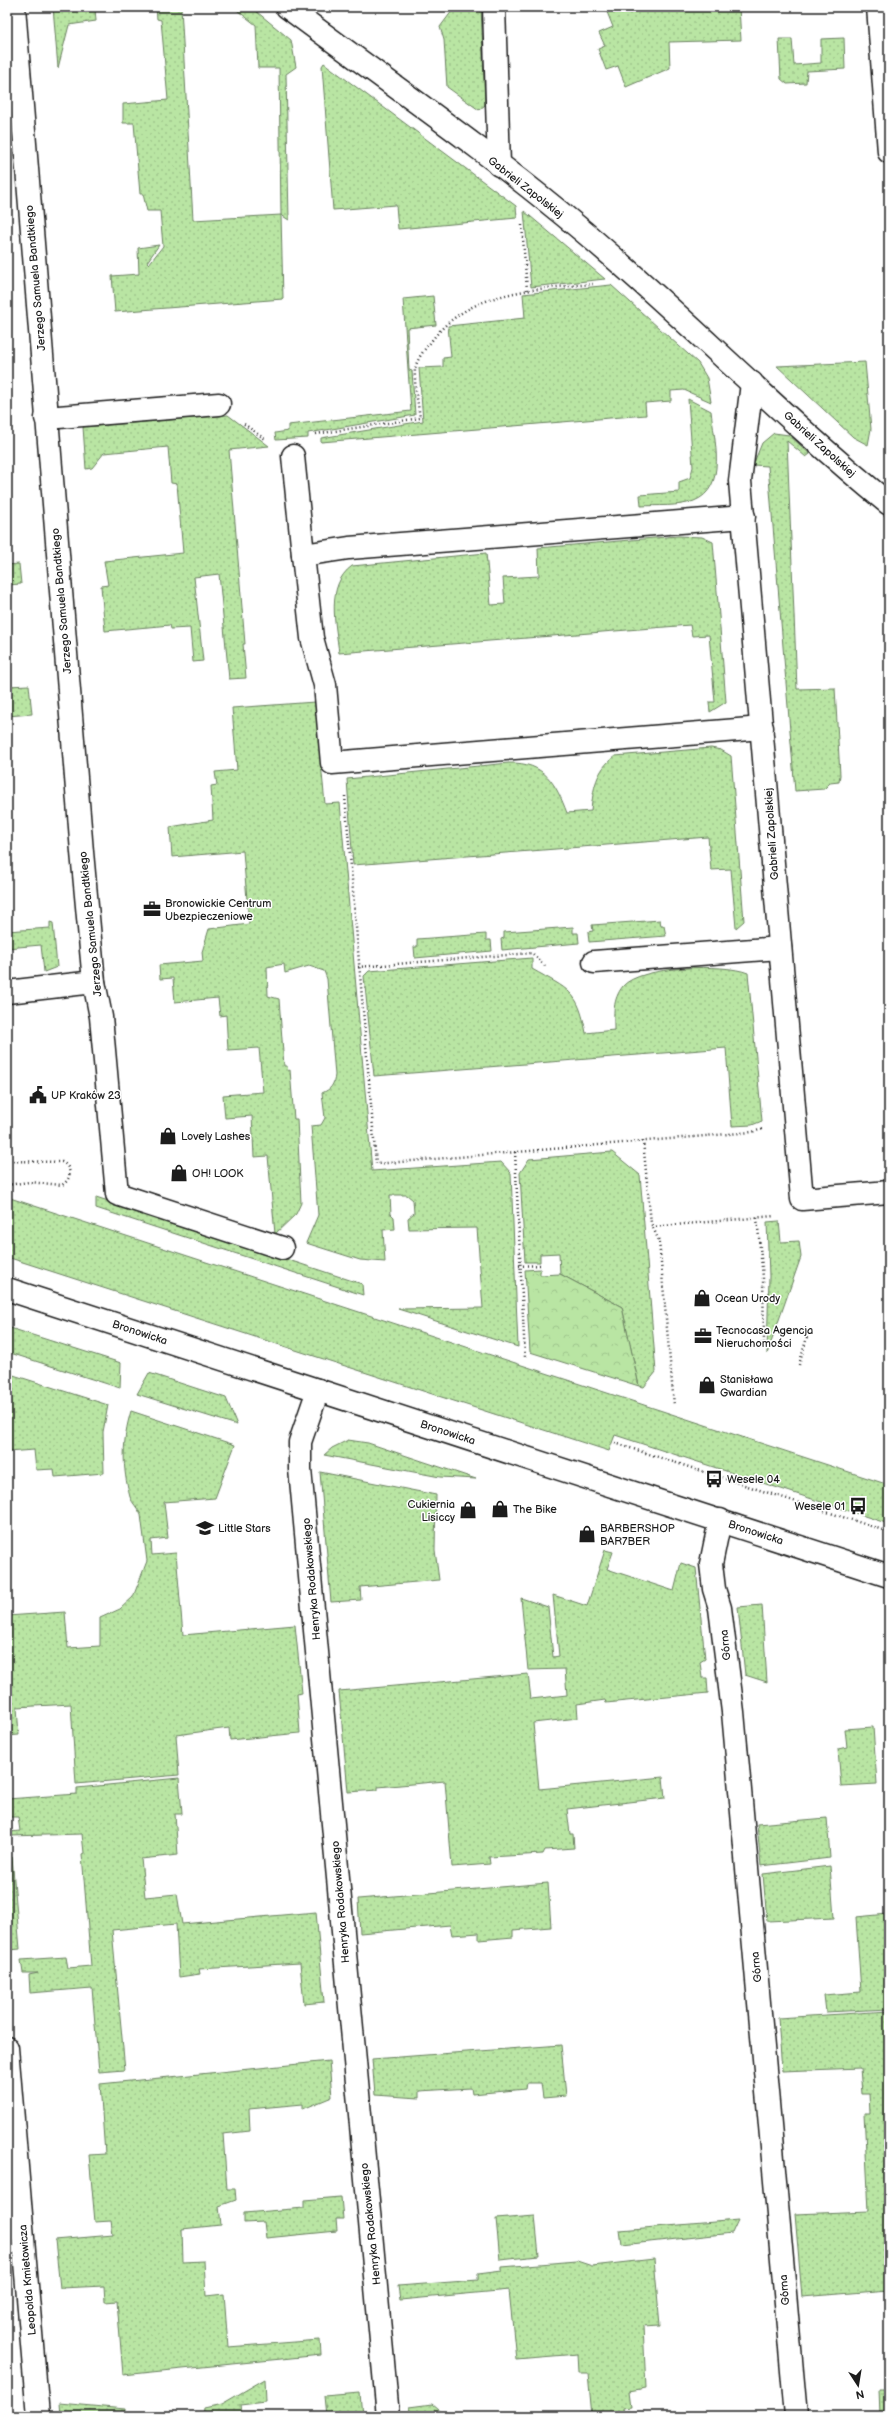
<svg xmlns="http://www.w3.org/2000/svg" width="896" height="2423" viewBox="0 0 896 2423" font-family="'Balsamiq Sans',sans-serif">
<style>
.grass{fill:url(#grass-dots);stroke:#6a8060}
.forest{fill:url(#forest-crowns);stroke:#6a8060}
.lines{fill:none;stroke-linecap:round;stroke-linejoin:round}
.minor-casing{stroke:#1c1c1c;stroke-width:25}
.path{stroke:#1c1c1c;stroke-width:2.5;stroke-dasharray:1 3;stroke-linecap:butt}
.minor{stroke:#fff;stroke-width:22}
.labels{text-anchor:middle;stroke-width:3;stroke-linejoin:round;paint-order:stroke}
.street-label{font-size:11px;fill:#1c1c1c;stroke:#fff}
.poi-label{font-size:11px;fill:#1c1c1c;stroke:#fff;text-anchor:start}
</style>
<defs>
<pattern id="grass-dots" width="8" height="8" patternUnits="userSpaceOnUse"><rect width="8" height="8" fill="#b9e5a3"/><path d="M2 2h.1M6 6h.1" fill="none" stroke="#9ec48c" stroke-width="1.8" stroke-linecap="round"/></pattern>
<pattern id="forest-crowns" width="20" height="18" patternUnits="userSpaceOnUse"><rect width="20" height="18" fill="#b9e5a3"/><path d="M2 6a3 3 0 1 1 6 0M12 15a3 3 0 1 1 6 0" fill="none" stroke="#9ec48c"/></pattern>
</defs>
<rect width="100%" height="100%" fill="#fff"/>
<filter id="ink" filterUnits="userSpaceOnUse"><feTurbulence type="fractalNoise" baseFrequency=".025" numOctaves="2"/><feDisplacementMap in="SourceGraphic" scale="8" xChannelSelector="R" yChannelSelector="G"/><feConvolveMatrix kernelMatrix="1 2 1 2 8 2 1 2 1" color-interpolation-filters="sRGB"/></filter>
<g filter="url(#ink)">
<g class="grass">
<path d="M 53,7 L 105,7 L 95,8 L 96,21 L 69,25 L 58,68 Z"/>
<path d="M 156,7 L 181,7 L 193,220 L 281,215 L 279,68 L 258,68 L 256,25 L 233,7 L 251,7 L 291,40 L 296,67 L 286,74 L 289,220 L 281,215 L 283,299 L 115,312 L 112,276 L 139,274 L 138,248 L 159,245 L 147,262 L 149,264 L 163,246 L 160,211 L 147,211 L 143,194 L 140,194 L 134,123 L 123,123 L 123,104 L 168,100 L 161,20 L 157,19 Z"/>
<path d="M 455,7 L 481,7 L 485,105 L 479,110 L 447,87 L 444,40 L 440,27 Z"/>
<path d="M 605,7 L 739,7 L 741,40 L 669,42 L 670,68 L 626,87 L 618,66 L 606,70 L 598,49 L 605,46 L 599,33 L 613,27 Z"/>
<path d="M 844,38 L 845,69 L 807,71 L 806,83 L 787,84 L 781,79 L 779,39 L 792,39 L 794,65 L 821,63 L 821,39 Z"/>
<path d="M 324,63 L 516,206 L 517,218 L 398,229 L 396,205 L 333,210 L 322,66 Z"/>
<path d="M 524,211 L 605,279 L 531,287 Z"/>
<path d="M 611,285 L 698,363 L 707,378 L 711,402 L 684,390 L 671,391 L 671,401 L 645,403 L 646,415 L 321,442 L 321,438 L 423,421 L 419,368 L 443,367 L 443,358 L 451,357 L 448,326 L 525,318 L 523,294 Z"/>
<path d="M 433,296 L 436,325 L 407,328 L 409,370 L 412,371 L 415,415 L 308,433 L 308,438 L 276,440 L 275,433 L 288,431 L 288,425 L 411,411 L 403,299 Z"/>
<path d="M 865,362 L 871,429 L 868,445 L 853,437 L 777,366 Z"/>
<path d="M 688,399 L 711,411 C 714,439 728,488 694,501 C 678,507 657,505 641,506 L 640,495 L 679,492 L 679,482 L 690,478 L 693,467 Z"/>
<path d="M 228,415 L 269,446 L 229,450 L 245,644 L 243,644 L 246,678 L 229,679 L 219,574 L 194,577 L 203,661 L 193,662 L 190,628 L 171,629 L 170,625 L 105,631 L 101,586 L 108,585 L 104,561 L 183,553 L 177,484 L 171,483 L 168,447 L 104,453 L 92,468 L 86,469 L 83,427 Z"/>
<path d="M 774,433 L 789,435 L 810,454 L 806,457 L 787,441 L 797,689 L 835,688 L 840,775 L 839,782 L 830,783 L 824,789 L 795,791 L 768,466 L 753,465 L 762,443 Z"/>
<path d="M 678,536 L 702,537 L 713,542 L 726,702 L 710,712 L 709,702 L 715,702 L 709,635 L 692,636 L 690,625 L 339,653 C 336,624 325,586 352,566 L 486,553 L 491,605 L 505,604 L 503,578 L 539,576 L 538,548 Z"/>
<path d="M 19,564 L 21,584 L 7,585 L 7,565 Z"/>
<path d="M 29,685 L 32,714 L 7,716 L 7,686 Z"/>
<path d="M 315,702 L 325,804 L 340,803 L 372,1171 L 501,1162 L 511,1173 L 518,1347 L 398,1309 L 483,1308 L 477,1228 L 409,1229 L 408,1218 L 414,1213 L 413,1200 L 407,1195 L 390,1195 L 391,1214 L 394,1217 L 395,1229 L 383,1230 L 385,1262 L 360,1260 L 306,1243 L 318,1215 L 311,1126 L 321,1125 L 325,1118 L 322,1093 C 331,1089 334,1085 335,1075 L 327,979 L 324,971 L 309,966 L 285,973 L 284,964 L 267,967 L 268,996 L 279,999 L 284,1066 L 287,1066 L 288,1071 L 290,1070 L 294,1119 L 297,1119 L 301,1203 L 296,1214 L 275,1234 L 268,1156 L 254,1157 L 252,1116 L 225,1118 L 223,1095 L 263,1092 L 259,1048 L 228,1050 L 226,1015 L 220,1016 L 218,998 L 175,1002 L 173,978 L 160,979 L 159,965 L 203,961 L 202,952 L 209,929 L 249,924 L 243,851 L 172,857 L 170,827 L 213,820 L 211,786 L 217,785 L 215,772 L 237,770 L 232,708 Z"/>
<path d="M 711,748 L 721,750 L 731,756 L 744,921 L 736,928 L 731,869 L 711,870 L 708,837 L 353,865 L 347,779 L 509,763 C 545,762 556,784 567,813 L 591,811 C 593,789 596,770 615,756 Z"/>
<path d="M 660,920 L 661,926 L 664,926 L 666,936 L 589,942 L 588,932 L 593,931 L 592,925 Z"/>
<path d="M 50,922 L 53,923 L 57,967 L 44,972 L 41,945 L 7,948 L 7,931 L 50,928 Z"/>
<path d="M 573,927 L 573,933 L 578,933 L 579,943 L 502,950 L 501,939 L 504,938 L 504,932 Z"/>
<path d="M 486,934 L 486,940 L 491,940 L 492,951 L 415,958 L 414,947 L 417,947 L 417,939 Z"/>
<path d="M 532,958 L 532,969 C 569,990 578,990 586,1033 L 614,1030 C 614,1014 612,1000 623,986 C 640,966 724,963 748,973 L 762,1121 L 752,1125 L 732,1126 L 726,1048 L 374,1076 L 364,976 L 369,971 Z"/>
<path d="M 612,1152 L 640,1175 L 656,1372 L 644,1387 L 639,1386 L 622,1307 L 560,1274 L 559,1253 L 540,1254 L 540,1262 L 525,1262 L 520,1173 L 529,1159 Z"/>
<path d="M 7,1197 L 889,1485 L 889,1524 L 615,1435 L 609,1451 L 7,1257 Z"/>
<path d="M 96,1197 L 362,1284 L 363,1295 L 96,1208 Z"/>
<path d="M 779,1221 L 781,1242 L 799,1241 L 801,1257 L 767,1354 L 769,1276 L 767,1222 Z"/>
<path d="M 7,1327 L 121,1363 L 120,1388 L 7,1352 Z"/>
<path d="M 7,1373 L 108,1405 L 103,1432 L 104,1473 L 55,1477 L 54,1469 L 36,1470 L 34,1450 L 7,1452 Z"/>
<path d="M 149,1373 L 226,1398 L 237,1425 L 137,1394 Z"/>
<path d="M 131,1411 L 235,1445 L 215,1498 L 164,1502 L 168,1538 L 151,1540 L 152,1555 L 176,1553 L 183,1635 L 295,1625 L 302,1693 L 297,1694 L 300,1733 L 230,1740 L 229,1728 L 176,1735 L 179,1775 L 76,1784 L 71,1704 L 17,1707 L 19,1735 L 7,1736 L 7,1616 L 65,1612 L 68,1648 L 100,1646 L 100,1618 L 120,1609 L 133,1597 L 147,1561 L 141,1515 C 138,1508 132,1503 130,1497 C 122,1467 122,1441 131,1411 Z"/>
<path d="M 348,1440 L 368,1443 L 476,1479 L 440,1477 L 324,1455 L 332,1448 Z"/>
<path d="M 320,1472 L 436,1495 L 435,1550 L 439,1580 L 360,1587 L 361,1600 L 331,1602 Z"/>
<path d="M 605,1550 L 613,1552 L 607,1569 L 674,1591 L 681,1563 L 696,1568 L 705,1659 L 700,1662 L 702,1678 L 707,1678 L 708,1693 L 606,1703 L 605,1700 L 577,1704 L 578,1718 L 533,1723 L 539,1789 L 663,1777 L 665,1798 L 567,1809 L 570,1834 L 573,1834 L 574,1848 L 545,1850 L 543,1854 L 489,1857 L 490,1864 L 452,1867 L 445,1781 L 378,1787 L 378,1790 L 348,1792 L 339,1691 L 528,1674 L 531,1699 L 567,1695 L 565,1669 L 528,1670 L 521,1598 L 548,1607 L 553,1657 L 559,1656 L 553,1595 L 587,1606 Z"/>
<path d="M 762,1605 L 767,1682 L 745,1675 L 738,1607 Z"/>
<path d="M 873,1727 L 877,1784 L 841,1786 L 838,1749 L 847,1747 L 845,1729 Z"/>
<path d="M 179,1778 L 182,1814 L 175,1814 L 178,1855 L 141,1859 L 145,1897 L 177,1894 L 182,1924 L 316,1912 L 324,2002 L 304,2004 L 300,1963 L 199,1969 L 200,1974 L 179,1977 L 176,1924 L 112,1930 L 125,2070 L 99,2072 L 92,1988 L 30,1993 L 29,1975 L 38,1973 L 23,1973 L 21,1960 L 66,1957 L 68,1968 L 91,1966 L 82,1854 L 84,1853 L 82,1834 L 10,1836 L 10,1832 L 20,1831 L 18,1817 L 9,1817 L 7,1799 L 77,1794 L 77,1788 Z"/>
<path d="M 827,1818 L 830,1858 L 761,1866 L 757,1824 Z"/>
<path d="M 12,1857 L 20,1949 L 10,1950 L 7,1917 L 7,1861 Z"/>
<path d="M 830,1866 L 834,1918 L 767,1921 L 763,1874 Z"/>
<path d="M 548,1883 L 551,1927 L 513,1930 L 513,1937 L 479,1940 L 479,1933 L 452,1935 L 450,1925 L 360,1933 L 358,1899 Z"/>
<path d="M 888,1914 L 889,2009 L 826,2012 L 824,1995 L 861,1992 L 856,1917 Z"/>
<path d="M 889,2011 L 889,2290 L 802,2297 L 795,2214 L 869,2211 L 864,2113 L 870,2113 L 869,2094 L 862,2094 L 860,2068 L 782,2071 L 778,2018 Z"/>
<path d="M 561,2045 L 566,2096 L 543,2098 L 541,2083 L 527,2083 L 526,2089 L 472,2094 L 471,2088 L 419,2091 L 419,2098 L 375,2095 L 372,2059 Z"/>
<path d="M 329,2061 L 332,2097 L 303,2109 L 303,2104 L 249,2109 L 250,2131 L 223,2134 L 227,2189 L 235,2189 L 236,2200 L 219,2206 L 221,2225 L 182,2229 L 183,2262 L 204,2261 L 206,2296 L 224,2294 L 228,2347 L 320,2340 L 321,2355 L 123,2375 L 117,2301 L 105,2302 L 104,2286 L 60,2288 L 55,2240 L 113,2235 L 111,2221 L 95,2222 L 89,2155 L 105,2154 L 100,2084 Z"/>
<path d="M 341,2197 L 343,2219 L 336,2219 L 337,2231 L 266,2238 L 264,2222 L 244,2223 L 244,2213 L 304,2208 L 304,2200 Z"/>
<path d="M 535,2216 L 539,2256 L 500,2260 L 496,2219 Z"/>
<path d="M 738,2220 L 732,2233 L 622,2245 L 620,2230 Z"/>
<path d="M 654,2259 L 660,2325 L 643,2326 L 646,2388 L 629,2391 L 631,2407 L 623,2408 L 624,2416 L 592,2416 L 588,2373 L 579,2373 L 578,2354 L 516,2359 L 509,2290 L 400,2300 L 398,2286 L 478,2280 L 478,2274 L 502,2271 L 502,2267 L 577,2261 L 592,2266 Z"/>
<path d="M 265,2379 L 266,2402 L 240,2405 L 241,2416 L 203,2416 L 204,2408 L 222,2404 Z"/>
<path d="M 879,2389 L 889,2389 L 889,2416 L 880,2416 Z"/>
<path d="M 360,2393 L 362,2416 L 326,2416 L 324,2396 Z"/>
<path d="M 59,2403 L 125,2409 L 125,2416 L 60,2416 Z"/>
<path d="M 432,2404 L 446,2416 L 410,2416 L 409,2407 Z"/>
</g>
<path class="forest" d="M 540,1269 L 540,1275 L 560,1274 L 622,1307 L 639,1386 L 530,1352 L 525,1270 Z"/>
<g class="lines">
<g class="minor-casing">
<g id="minor">
<path d="M 14,7 L 82,852 L 94,982 L 101,1017 L 117,1194 L 282,1248"/>
<path d="M 287,7 C 386,81 489,152 584,232 C 688,320 783,418 889,504"/>
<path d="M 494,7 L 499,165"/>
<path d="M 878,7 L 889,152"/>
<path d="M 752,383 L 740,481 L 802,1199 L 889,1192"/>
<path d="M 46,418 L 219,404"/>
<path d="M 293,456 L 303,555"/>
<path d="M 744,517 L 349,548 L 303,555 L 312,638 L 325,685 L 332,763 L 762,728"/>
<path d="M 594,962 L 780,948"/>
<path d="M 7,992 L 94,982"/>
<path d="M 7,1289 L 889,1576"/>
<path d="M 318,1390 L 300,1442 L 300,1469 L 388,2416"/>
<path d="M 720,1520 L 711,1564 L 714,1589 L 720,1608 L 733,1712 L 796,2416"/>
<path d="M 7,2048 L 38,2416"/>
</g>
</g>
<g class="path">
<path d="M 522,225 L 527,290"/>
<path d="M 244,424 L 266,440"/>
<path d="M 316,434 L 420,418 C 418,403 414,384 415,369 C 417,359 424,350 430,343 C 467,290 535,289 593,284"/>
<path d="M 345,796 L 376,1164 L 752,1132 L 763,1129"/>
<path d="M 358,967 L 532,953 L 545,966"/>
<path d="M 643,1141 L 651,1223 L 659,1241 L 674,1405"/>
<path d="M 515,1152 L 525,1358"/>
<path d="M 7,1185 L 29,1182 L 62,1185 C 72,1179 72,1167 62,1162 L 7,1161"/>
<path d="M 757,1218 L 763,1277 L 764,1343 L 760,1344"/>
<path d="M 652,1227 L 774,1216"/>
<path d="M 519,1266 L 540,1265"/>
<path d="M 799,1365 L 808,1333"/>
<path d="M 615,1443 L 889,1532"/>
</g>
<use href="#minor" class="minor"/>
</g>
</g>
<defs>
<g id="office-bare" transform="scale(1.38)"><path d="M-6-3h4V-5.5h4V-3h4V5H-6ZM-1-4.5V-3h2v-1.5ZM-6 0V1H6V0Z" fill="#1c1c1c" stroke="#fff" stroke-width="2.5" paint-order="stroke"/></g>
<g id="civic-bare" transform="scale(1.38)"><path d="M-.6-6.5H3V-4.5H.6V-3L4-1V1h2V6H-6V1h2V-1L-.6-3ZM-1.2 2.5V6h2.4V2.5Z" fill="#1c1c1c" stroke="#fff" stroke-width="2.5" paint-order="stroke"/></g>
<g id="shop-bare" transform="scale(1.38)"><path d="M-5-2.5h2.3a2.7 3.5 0 0 1 5.4 0H5L5.5 6h-11ZM-1.5-2.5h3a1.5 2.3 0 0 0-3 0Z" fill="#1c1c1c" stroke="#fff" stroke-width="2.5" paint-order="stroke"/></g>
<g id="bus-bare" transform="scale(1.38)"><path d="M-5-6H5V4H4V6H2V4H-2V6H-4V4H-5ZM-3.5-4V0h7V-4ZM-3.5 1.2v1.5H-2V1.2ZM2 1.2v1.5H3.5V1.2Z" fill="#1c1c1c" stroke="#fff" stroke-width="2.5" paint-order="stroke"/></g>
<g id="school-bare" transform="scale(1.38)"><path d="M0-5L7-2L0 1L-7-2ZM-4 1L0 2.5L4 1V4Q0 6-4 4Z" fill="#1c1c1c" stroke="#fff" stroke-width="2.5" paint-order="stroke"/></g>
</defs>
<g fill-rule="evenodd">
<use href="#office-bare" x="152" y="909"/>
<use href="#civic-bare" x="38" y="1095"/>
<use href="#shop-bare" x="168" y="1136"/>
<use href="#shop-bare" x="179" y="1173"/>
<use href="#shop-bare" x="702" y="1298"/>
<use href="#office-bare" x="703" y="1336"/>
<use href="#shop-bare" x="707" y="1385"/>
<use href="#bus-bare" x="714" y="1479"/>
<use href="#bus-bare" x="858" y="1506"/>
<use href="#shop-bare" x="500" y="1509"/>
<use href="#shop-bare" x="468" y="1510"/>
<use href="#school-bare" x="205" y="1528"/>
<use href="#shop-bare" x="587" y="1534"/>
</g>
<g class="labels">
<g class="street-label">
<text transform="translate(526 187) rotate(38)" y="4">Gabrieli Zapolskiej</text>
<text transform="translate(35 278) rotate(-95)" y="4">Jerzego Samuela Bandtkiego</text>
<text transform="translate(820 444) rotate(42)" y="4">Gabrieli Zapolskiej</text>
<text transform="translate(61 601) rotate(-95)" y="4">Jerzego Samuela Bandtkiego</text>
<text transform="translate(771 834) rotate(-94)" y="4">Gabrieli Zapolskiej</text>
<text transform="translate(90 924) rotate(-96)" y="4">Jerzego Samuela Bandtkiego</text>
<text transform="translate(140 1332) rotate(18)" y="4">Bronowicka</text>
<text transform="translate(448 1432) rotate(18)" y="4">Bronowicka</text>
<text transform="translate(756 1532) rotate(18)" y="4">Bronowicka</text>
<text transform="translate(311 1579) rotate(-95)" y="4">Henryka Rodakowskiego</text>
<text transform="translate(725 1645) rotate(-96)" y="4">Górna</text>
<text transform="translate(340 1902) rotate(-95)" y="4">Henryka Rodakowskiego</text>
<text transform="translate(756 1967) rotate(-96)" y="4">Górna</text>
<text transform="translate(370 2224) rotate(-96)" y="4">Henryka Rodakowskiego</text>
<text transform="translate(27 2280) rotate(-95)" y="4">Leopolda Kmietowicza</text>
<text transform="translate(784 2290) rotate(-95)" y="4">Górna</text>
</g>
<g class="poi-label">
<text x="165" y="907">Bronowickie Centrum<tspan x="165" dy="13">Ubezpieczeniowe</tspan></text>
<text x="51" y="1099">UP Kraków 23</text>
<text x="181" y="1140">Lovely Lashes</text>
<text x="192" y="1177">OH! LOOK</text>
<text x="715" y="1302">Ocean Urody</text>
<text x="716" y="1334">Tecnocasa Agencja<tspan x="716" dy="13">Nieruchomości</tspan></text>
<text x="720" y="1383">Stanisława<tspan x="720" dy="13">Gwardian</tspan></text>
<text x="727" y="1483">Wesele 04</text>
<text x="455" y="1508" text-anchor="end">Cukiernia<tspan x="455" dy="13">Lisiccy</tspan></text>
<text x="845" y="1510" text-anchor="end">Wesele 01</text>
<text x="513" y="1513">The Bike</text>
<text x="218" y="1532">Little Stars</text>
<text x="600" y="1532">BARBERSHOP<tspan x="600" dy="13">BAR7BER</tspan></text>
</g>
</g>
<rect width="896" height="2423" fill="none" stroke="#fff" stroke-width="24"/>
<rect x="12" y="12" width="872" height="2399" fill="none" stroke="#1c1c1c" stroke-width="1.5" filter="url(#ink)"/>
<g transform="translate(858 2385) rotate(168)" stroke="#ffffff" stroke-width="3" paint-order="stroke">
<path d="M0-3L7 15L0 10L-7 15Z" fill="#1c1c1c"/>
<text y="-6" font-size="11" font-weight="bold" text-anchor="middle" fill="#1c1c1c">N</text>
</g>
</svg>
